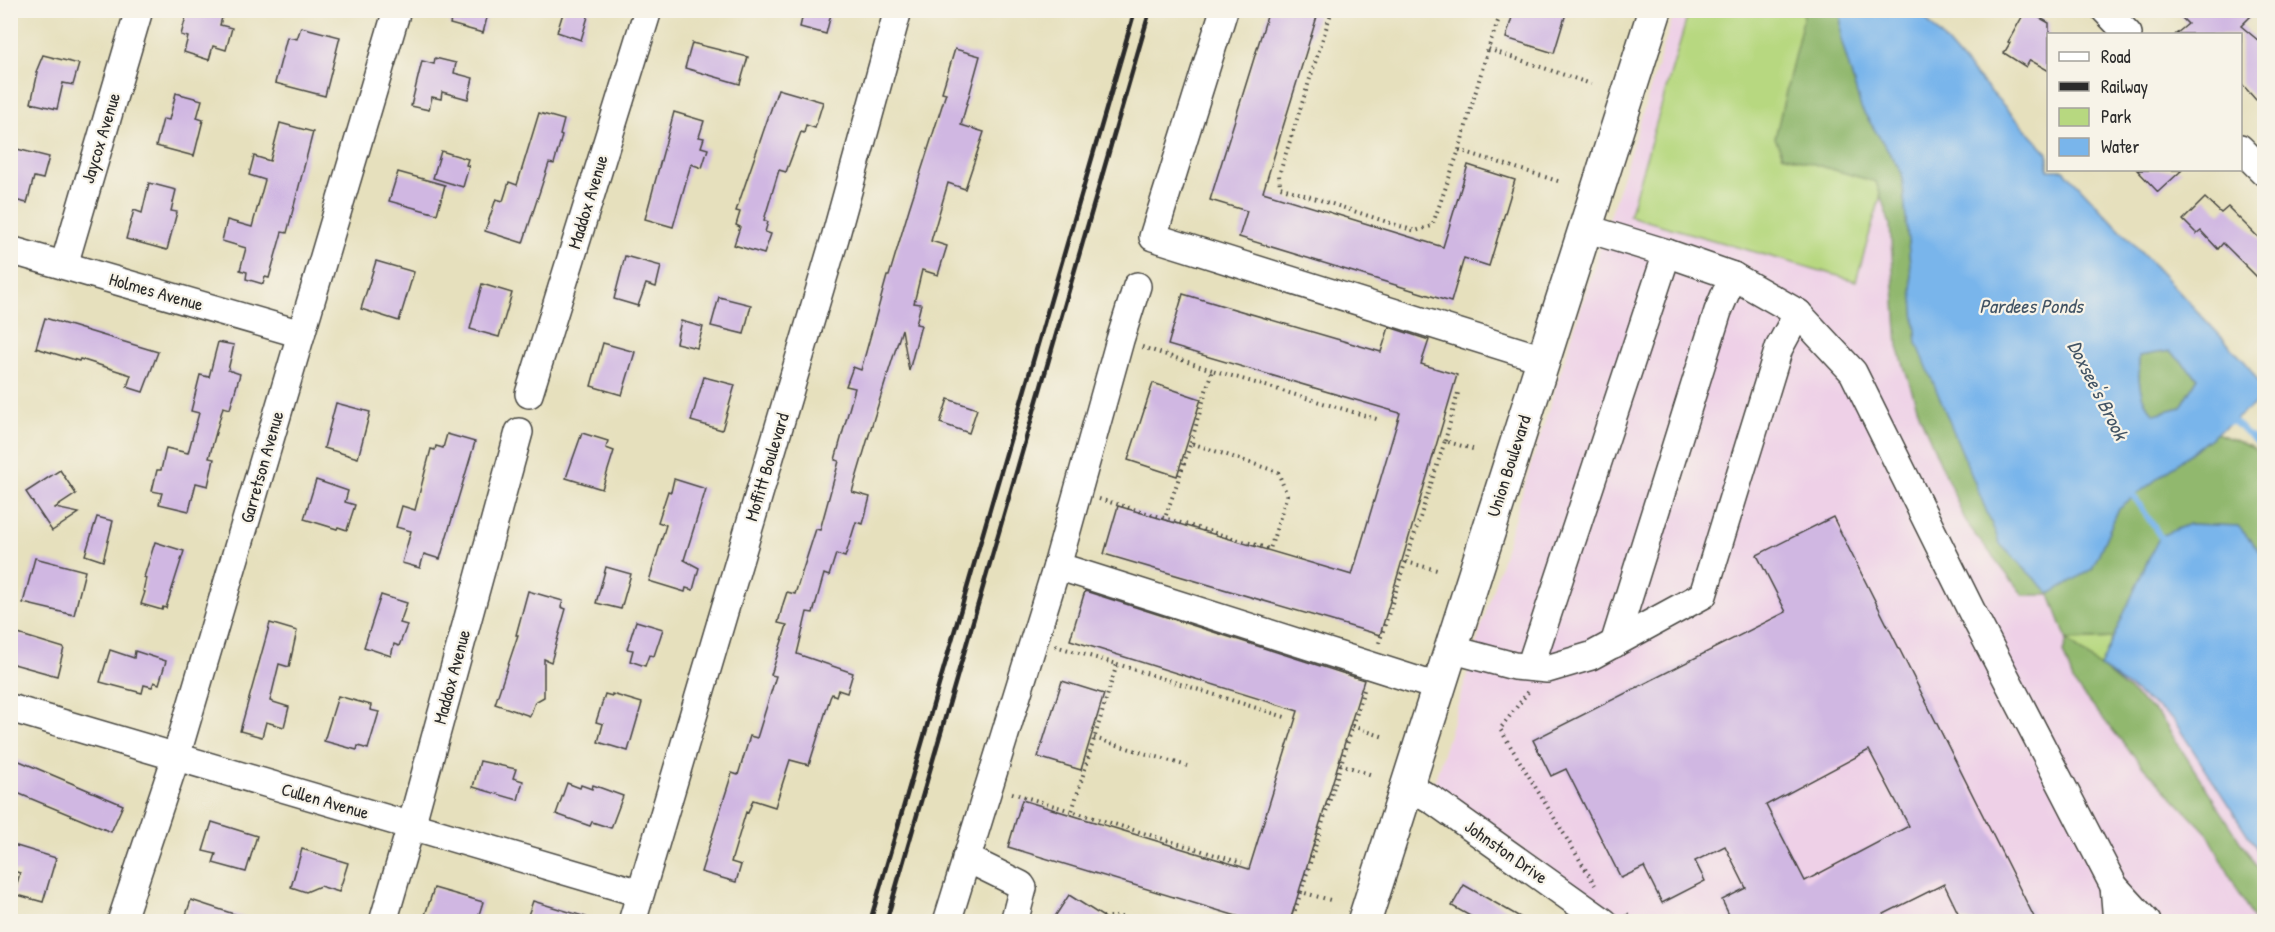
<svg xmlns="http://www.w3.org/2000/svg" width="2275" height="932" viewBox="0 0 2275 932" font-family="'Patrick Hand',sans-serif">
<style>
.built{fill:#eed0e7}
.green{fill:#b7d880;stroke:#718256;stroke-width:1.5}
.forest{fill:#91b86e;stroke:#5e724c;stroke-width:1.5}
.water{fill:#79b5eb;stroke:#52708b;stroke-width:1.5;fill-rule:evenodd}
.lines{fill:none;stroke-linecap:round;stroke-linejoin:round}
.stream{stroke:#79b5eb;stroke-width:6}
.building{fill:#d0b7e2;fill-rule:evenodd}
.minor-casing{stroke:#474641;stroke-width:30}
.major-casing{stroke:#474641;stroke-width:36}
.path{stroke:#474641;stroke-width:4;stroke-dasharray:1.5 4.5;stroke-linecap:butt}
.minor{stroke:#fff;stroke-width:27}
.major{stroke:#fff;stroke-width:33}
.rail{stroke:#2b2b2b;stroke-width:4.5}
.labels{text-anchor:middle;stroke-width:4.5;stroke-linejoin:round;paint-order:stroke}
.street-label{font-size:18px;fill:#2b2b2b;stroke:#f7f3e8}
.water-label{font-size:20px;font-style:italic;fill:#425465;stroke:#f7f3e8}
</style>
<rect width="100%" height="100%" fill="#f7f3e8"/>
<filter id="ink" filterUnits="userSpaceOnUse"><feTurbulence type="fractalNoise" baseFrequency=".0167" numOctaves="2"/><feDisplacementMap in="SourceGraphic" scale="12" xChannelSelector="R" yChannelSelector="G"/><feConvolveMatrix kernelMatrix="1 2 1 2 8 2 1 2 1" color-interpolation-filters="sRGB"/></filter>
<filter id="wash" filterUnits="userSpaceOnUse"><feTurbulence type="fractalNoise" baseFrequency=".008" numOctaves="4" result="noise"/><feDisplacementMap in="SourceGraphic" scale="24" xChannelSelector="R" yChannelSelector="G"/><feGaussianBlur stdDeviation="1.35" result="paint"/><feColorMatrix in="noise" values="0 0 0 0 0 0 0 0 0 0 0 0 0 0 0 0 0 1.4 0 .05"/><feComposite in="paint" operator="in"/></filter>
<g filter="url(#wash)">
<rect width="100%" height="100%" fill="#e6e0bd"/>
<path class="built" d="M 1675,11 L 1841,11 L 1841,39 L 2050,594 L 2100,667 L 2173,719 L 2264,860 L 2264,921 L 1623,921 L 1433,787 L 1523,490 Z"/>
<g class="green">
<path d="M 1689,11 L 1818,11 L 1886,177 L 1856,281 L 1629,216 Z"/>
<path d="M 2113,638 L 2100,667 L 2067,640 Z"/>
</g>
<g class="forest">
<path d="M 1801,11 L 1841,11 L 1841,39 L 1861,108 L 1902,173 L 1917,343 L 2092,569 L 2119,508 L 2217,433 L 2253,448 L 2264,460 L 2264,556 L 2238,526 L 2189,524 L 2161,536 L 2147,562 L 2113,638 L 2067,640 L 2160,716 L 2264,878 L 2264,921 L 2254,921 L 2208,834 L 2140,763 L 2074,684 L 2063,652 L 2067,640 L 2050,595 L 2023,595 L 1966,522 L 1920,416 L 1898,347 L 1890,225 L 1876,182 L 1783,155 L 1775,138 L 1804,15 Z"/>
<path d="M 2170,351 L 2198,378 L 2181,407 L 2155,414 C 2138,401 2138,377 2139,356 Z"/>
</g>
<g class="water">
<path d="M 1841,11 L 1919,11 L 1966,65 L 2048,153 L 2048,170 L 2064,170 L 2246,363 L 2264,390 L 2264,397 L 2119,508 L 2092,569 L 2050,594 L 2000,544 L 1917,343 L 1902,173 L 1861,108 L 1841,39 ZM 2170,351 L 2198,378 L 2181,407 L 2155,414 C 2138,401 2138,377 2139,356 Z"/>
<path d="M 2189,524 L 2238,526 L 2264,556 L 2264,860 L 2173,719 L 2100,667 L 2147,562 L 2160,536 Z"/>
</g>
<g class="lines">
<g class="stream">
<path d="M 2226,422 L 2233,421 L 2264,449"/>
<path d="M 2130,490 L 2164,542"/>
</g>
</g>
<g id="blocks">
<g class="building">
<path d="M 195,10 L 224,10 L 220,25 L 232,28 L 226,50 L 213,46 L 209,60 L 184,52 L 188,37 L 181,35 L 187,13 L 194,15 Z"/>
<path d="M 453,10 L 489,10 L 483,33 L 450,24 Z"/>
<path d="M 564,10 L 590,10 L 581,40 L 557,32 Z"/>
<path d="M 804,10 L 832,10 L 826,34 L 800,27 Z"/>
<path d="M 1269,10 L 1319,10 L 1263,192 L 1443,247 L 1468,165 L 1515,180 L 1489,266 L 1464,258 L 1451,302 L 1239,237 L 1247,211 L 1210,200 Z"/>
<path d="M 1514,10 L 1567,10 L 1554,53 L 1506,38 Z"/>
<path d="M 2026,10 L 2049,23 L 2049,71 L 2030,60 L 2026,67 L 2004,53 L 2010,43 L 2008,42 Z"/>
<path d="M 2174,10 L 2257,10 L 2241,26 L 2265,46 L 2265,92 L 2256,100 L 2241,83 L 2241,34 L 2176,34 L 2188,24 Z"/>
<path d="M 301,27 L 340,37 L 325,96 L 275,83 L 287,37 L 297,39 Z"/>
<path d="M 692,43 L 748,57 L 740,84 L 685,68 Z"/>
<path d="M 955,49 L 980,56 L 961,125 L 984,132 L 965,189 L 948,183 L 931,241 L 947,246 L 938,275 L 922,270 L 914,303 L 921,304 L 916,324 L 921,325 L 909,371 L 902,329 L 874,418 L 852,492 L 870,497 L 863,524 L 856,522 L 845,557 L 836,554 L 829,576 L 824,574 L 813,613 L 807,612 L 797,654 L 853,673 L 847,693 L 838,690 L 836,696 L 832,694 L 830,698 L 809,765 L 790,760 L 775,807 L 753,800 L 748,813 L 746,812 L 731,862 L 741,865 L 736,882 L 701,872 L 732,773 L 738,775 L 750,736 L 757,738 L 776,676 L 771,675 L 787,625 L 778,623 L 783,604 L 787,592 L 795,594 L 816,529 L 820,530 L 839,461 L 835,460 L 855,388 L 846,386 L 853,367 L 861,370 L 887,276 L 889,276 L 909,209 L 946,93 L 942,92 Z"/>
<path d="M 43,55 L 79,64 L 73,85 L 63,83 L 57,109 L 31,103 L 38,72 L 36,72 Z"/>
<path d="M 435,58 L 456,63 L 454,73 L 473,78 L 468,99 L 442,92 L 441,99 L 432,97 L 429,110 L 411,106 L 422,61 L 434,64 Z"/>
<path d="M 778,89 L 823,102 L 815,128 L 806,125 L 804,133 L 801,132 L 786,172 L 779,170 L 764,220 L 768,222 L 765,232 L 771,234 L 764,254 L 734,245 L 740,227 L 736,225 L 740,212 L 736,211 Z"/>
<path d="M 176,93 L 202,100 L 197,118 L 203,120 L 194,156 L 156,146 L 163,119 L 169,120 Z"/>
<path d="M 674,112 L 704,121 L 699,137 L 704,138 L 701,147 L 708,149 L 702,168 L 691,164 L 673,227 L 645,219 Z"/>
<path d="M 539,113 L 564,120 L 560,135 L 562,136 L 554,164 L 549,163 L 523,243 L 485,231 L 496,199 L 503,201 L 509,182 L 517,185 Z"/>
<path d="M 280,123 L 313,132 L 287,233 L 282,232 L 269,278 L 265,277 L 263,284 L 246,279 L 247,272 L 240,270 L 246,248 L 222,241 L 227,220 L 252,227 L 265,180 L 249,175 L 254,156 L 270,161 Z"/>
<path d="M 17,149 L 49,157 L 43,179 L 34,177 L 27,203 L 10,199 L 10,152 L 15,154 Z"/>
<path d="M 441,151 L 468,159 L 466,165 L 469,166 L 463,187 L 433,178 Z"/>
<path d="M 2137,170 L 2182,170 L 2158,192 Z"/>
<path d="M 398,172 L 445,185 L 437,214 L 389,201 Z"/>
<path d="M 149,183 L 176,190 L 171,211 L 177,212 L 167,250 L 126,239 L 134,210 L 142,213 Z"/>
<path d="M 2205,198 L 2221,213 L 2228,207 L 2265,244 L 2265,285 L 2223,243 L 2218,249 L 2201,231 L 2197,234 L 2183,220 Z"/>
<path d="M 625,256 L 661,266 L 656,287 L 646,284 L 638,306 L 614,299 Z"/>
<path d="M 376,261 L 414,272 L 399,321 L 361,309 Z"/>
<path d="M 482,284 L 512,293 L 499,337 L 470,329 Z"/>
<path d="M 1183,294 L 1381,352 L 1389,327 L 1429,340 L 1421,364 L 1457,375 L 1380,635 L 1104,554 L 1118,506 L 1352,575 L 1400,413 L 1168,345 Z"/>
<path d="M 719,297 L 751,305 L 744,334 L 711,326 Z"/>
<path d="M 45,318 L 158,352 L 143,392 L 127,387 L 131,375 L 80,359 L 79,361 L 36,348 Z"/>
<path d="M 681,321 L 703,327 L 697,348 L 676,343 Z"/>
<path d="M 218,342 L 234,345 L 228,370 L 240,374 L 230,409 L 223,407 L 209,458 L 214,459 L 208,486 L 196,483 L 189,511 L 159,504 L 162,493 L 152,491 L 157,470 L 161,470 L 166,448 L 188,453 L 199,413 L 191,411 L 200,375 L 209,377 Z"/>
<path d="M 603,343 L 635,352 L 622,395 L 591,386 Z"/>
<path d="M 704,377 L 735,385 L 722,430 L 691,421 Z"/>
<path d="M 1153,383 L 1201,399 L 1177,476 L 1128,460 Z"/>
<path d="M 948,399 L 977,409 L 969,433 L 940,423 Z"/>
<path d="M 336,403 L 370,412 L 358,458 L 324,448 Z"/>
<path d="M 582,433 L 608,441 L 606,448 L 614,451 L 602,489 L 566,478 Z"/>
<path d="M 447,434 L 475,442 L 440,559 L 424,554 L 420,568 L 402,563 L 411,531 L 396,527 L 402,506 L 415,510 L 431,449 L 435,450 L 436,446 L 443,448 Z"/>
<path d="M 60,470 L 76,494 L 55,508 L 79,513 L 52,531 L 26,492 Z"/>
<path d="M 674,479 L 706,489 L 684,560 L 699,568 L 693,590 L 686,588 L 685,592 L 649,581 L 666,525 L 658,522 L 668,491 L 671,492 Z"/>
<path d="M 316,480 L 348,491 L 345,502 L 355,505 L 347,530 L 338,527 L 337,529 L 304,519 Z"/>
<path d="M 97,517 L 113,521 L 103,561 L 85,555 Z"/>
<path d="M 1833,517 L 2036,921 L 1962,921 L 1944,884 L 1870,921 L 1732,921 L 1722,900 L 1746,888 L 1725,846 L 1695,861 L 1705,881 L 1662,903 L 1644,867 L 1621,878 L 1566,769 L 1551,776 L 1533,740 L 1786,612 L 1757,555 ZM 1869,750 L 1909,826 L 1805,881 L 1766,805 Z"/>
<path d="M 155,542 L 184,551 L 166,608 L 163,607 L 162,610 L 141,604 L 145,592 L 143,591 L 146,578 L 144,577 Z"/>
<path d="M 35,558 L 85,571 L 74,615 L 23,603 Z"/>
<path d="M 606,567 L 631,574 L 621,609 L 596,603 Z"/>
<path d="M 528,591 L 563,601 L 561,607 L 566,609 L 551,662 L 544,659 L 544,697 L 535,702 L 530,716 L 495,704 L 518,635 L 516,635 Z"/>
<path d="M 1085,591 L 1364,680 L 1290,921 L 1253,921 L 1008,847 L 1022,800 L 1249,869 L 1298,711 L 1070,640 Z"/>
<path d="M 381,595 L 407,603 L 400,623 L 407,625 L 399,646 L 394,644 L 391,656 L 364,647 Z"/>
<path d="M 636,621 L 663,629 L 654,656 L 649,655 L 645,666 L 630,661 L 633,650 L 627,649 Z"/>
<path d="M 270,623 L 297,631 L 289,667 L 279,664 L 270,701 L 289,707 L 284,727 L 266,722 L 262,737 L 240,731 Z"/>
<path d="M 18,634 L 64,648 L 57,676 L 10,663 Z"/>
<path d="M 110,650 L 134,658 L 135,651 L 166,661 L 159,684 L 154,682 L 152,687 L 144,685 L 142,693 L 100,682 Z"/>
<path d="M 1062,681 L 1104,694 L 1081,770 L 1038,757 Z"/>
<path d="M 605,694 L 612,696 L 612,694 L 642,703 L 628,751 L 598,742 L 603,724 L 596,722 Z"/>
<path d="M 338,696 L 371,705 L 370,710 L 379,712 L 368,749 L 358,746 L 357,750 L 324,741 Z"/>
<path d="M 10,757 L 123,805 L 111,832 L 10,790 Z"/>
<path d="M 480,761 L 516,769 L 513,778 L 523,781 L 518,800 L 473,787 Z"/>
<path d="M 567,783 L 580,788 L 581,785 L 592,789 L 593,785 L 623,796 L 611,828 L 592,822 L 590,826 L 556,814 Z"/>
<path d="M 212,822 L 257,836 L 246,872 L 213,863 L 216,854 L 203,851 Z"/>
<path d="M 10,844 L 56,858 L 43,902 L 14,894 L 20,873 L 10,870 Z"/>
<path d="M 302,849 L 348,863 L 339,892 L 320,886 L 306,892 L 291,887 Z"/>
<path d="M 1464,885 L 1527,921 L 1479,921 L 1452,906 Z"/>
<path d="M 434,888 L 483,902 L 477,921 L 423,921 Z"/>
<path d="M 1069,895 L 1110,921 L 1052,921 Z"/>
<path d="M 191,900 L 246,918 L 245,921 L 184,921 Z"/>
<path d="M 533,901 L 586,917 L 585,921 L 526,921 Z"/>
</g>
</g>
</g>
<g filter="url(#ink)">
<use href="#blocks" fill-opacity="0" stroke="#474641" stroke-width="1.5"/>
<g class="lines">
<g class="minor-casing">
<g id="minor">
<path d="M 1224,10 L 1153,237 L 1543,359"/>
<path d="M 2105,10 L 2128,34"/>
<path d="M 2240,148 L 2264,172"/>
<path d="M 1585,228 L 1667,253 L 1733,276 L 1798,313 L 1853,372 L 1971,610 L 2114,886 L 2147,922"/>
<path d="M 10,250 L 301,334"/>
<path d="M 64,265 L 139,10"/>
<path d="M 529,394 L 648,10"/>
<path d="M 1057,566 L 1438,687"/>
<path d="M 1614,644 L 1718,311 L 1733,276"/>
<path d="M 1450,649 L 1514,666 L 1547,669 L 1591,656 L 1703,595 L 1779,348 L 1798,313"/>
<path d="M 1530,667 L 1667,253"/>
<path d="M 10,708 L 640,893"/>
<path d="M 1407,785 L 1434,801 L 1604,922"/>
<path d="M 966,858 L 1021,885 L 1023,888 L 1014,922"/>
<path d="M 2114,886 L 2117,922"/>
<path d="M 121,922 L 176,757 L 397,10"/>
<path d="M 383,922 L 411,826 L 519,432"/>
<path d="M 632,922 L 835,238 L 898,10"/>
<path d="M 947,922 L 1057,566 L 1120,340 L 1137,286"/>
</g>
</g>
<g class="major-casing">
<path id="major" d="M 1364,922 L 1655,10"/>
</g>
<g class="path">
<path d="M 1332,10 L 1279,175 L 1280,187 L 1415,231 L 1432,226 L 1459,150 L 1561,182"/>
<path d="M 1502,10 L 1488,49 L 1591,84"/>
<path d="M 1459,150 L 1488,49"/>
<path d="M 1142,347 L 1212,370"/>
<path d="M 1445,441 L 1458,393"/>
<path d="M 1191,443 L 1212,370 L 1380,420"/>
<path d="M 1099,499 L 1270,549 L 1287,495 L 1278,472 L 1191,443 L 1165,518"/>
<path d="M 1406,562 L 1437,570"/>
<path d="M 1379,643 L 1445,441 L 1476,450"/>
<path d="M 1055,646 L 1117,664 L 1072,811"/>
<path d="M 1117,664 L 1285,717"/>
<path d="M 1528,692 L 1500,729 L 1595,885"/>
<path d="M 1352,726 L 1384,737"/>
<path d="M 1094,738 L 1187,766"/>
<path d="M 1340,764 L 1372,775"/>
<path d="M 1012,793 L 1242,863"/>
<path d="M 1301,892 L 1365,687"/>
<path d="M 1627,914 L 1638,922"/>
<path d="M 1100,922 L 1102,917 L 1125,917 L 1138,922"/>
<path d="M 1291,922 L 1301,892 L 1334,901"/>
</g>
<use href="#minor" class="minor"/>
<use href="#major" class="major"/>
<g class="rail">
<path d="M 870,922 L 1135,10"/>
<path d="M 886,922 L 1150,10"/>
</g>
</g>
</g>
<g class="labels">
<g class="street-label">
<text transform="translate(101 138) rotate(-73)" y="6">Jaycox Avenue</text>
<text transform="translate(588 202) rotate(-73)" y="6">Maddox Avenue</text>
<text transform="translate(156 292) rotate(16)" y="6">Holmes Avenue</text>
<text transform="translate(1509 466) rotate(-72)" y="6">Union Boulevard</text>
<text transform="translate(262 467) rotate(-74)" y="6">Garretson Avenue</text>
<text transform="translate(767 467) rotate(-73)" y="6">Moffitt Boulevard</text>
<text transform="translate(452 677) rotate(-75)" y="6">Maddox Avenue</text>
<text transform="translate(325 801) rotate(16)" y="6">Cullen Avenue</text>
<text transform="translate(1506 852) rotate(35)" y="6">Johnston Drive</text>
</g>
<g class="water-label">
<text x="2031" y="313">Pardees Ponds</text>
<text transform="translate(2098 390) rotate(63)" y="7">Doxsee's Brook</text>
</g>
</g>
<rect width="2275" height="932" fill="none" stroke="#f7f3e8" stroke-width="36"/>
<rect x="2047" y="33" width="195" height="138" fill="#f7f3e8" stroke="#a5a39c" stroke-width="1.5"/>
<rect x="2059" y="52" width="30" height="9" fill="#ffffff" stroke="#a5a39c" stroke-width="1.5"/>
<text x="2101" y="63" font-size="18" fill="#2b2b2b">Road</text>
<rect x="2059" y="82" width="30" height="9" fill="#2b2b2b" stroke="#a5a39c" stroke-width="1.5"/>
<text x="2101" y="93" font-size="18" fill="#2b2b2b">Railway</text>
<rect x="2059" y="108" width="30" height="18" fill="#b7d880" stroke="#a5a39c" stroke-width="1.5"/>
<text x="2101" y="123" font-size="18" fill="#2b2b2b">Park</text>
<rect x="2059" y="138" width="30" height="18" fill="#79b5eb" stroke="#a5a39c" stroke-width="1.5"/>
<text x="2101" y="153" font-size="18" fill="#2b2b2b">Water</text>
</svg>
